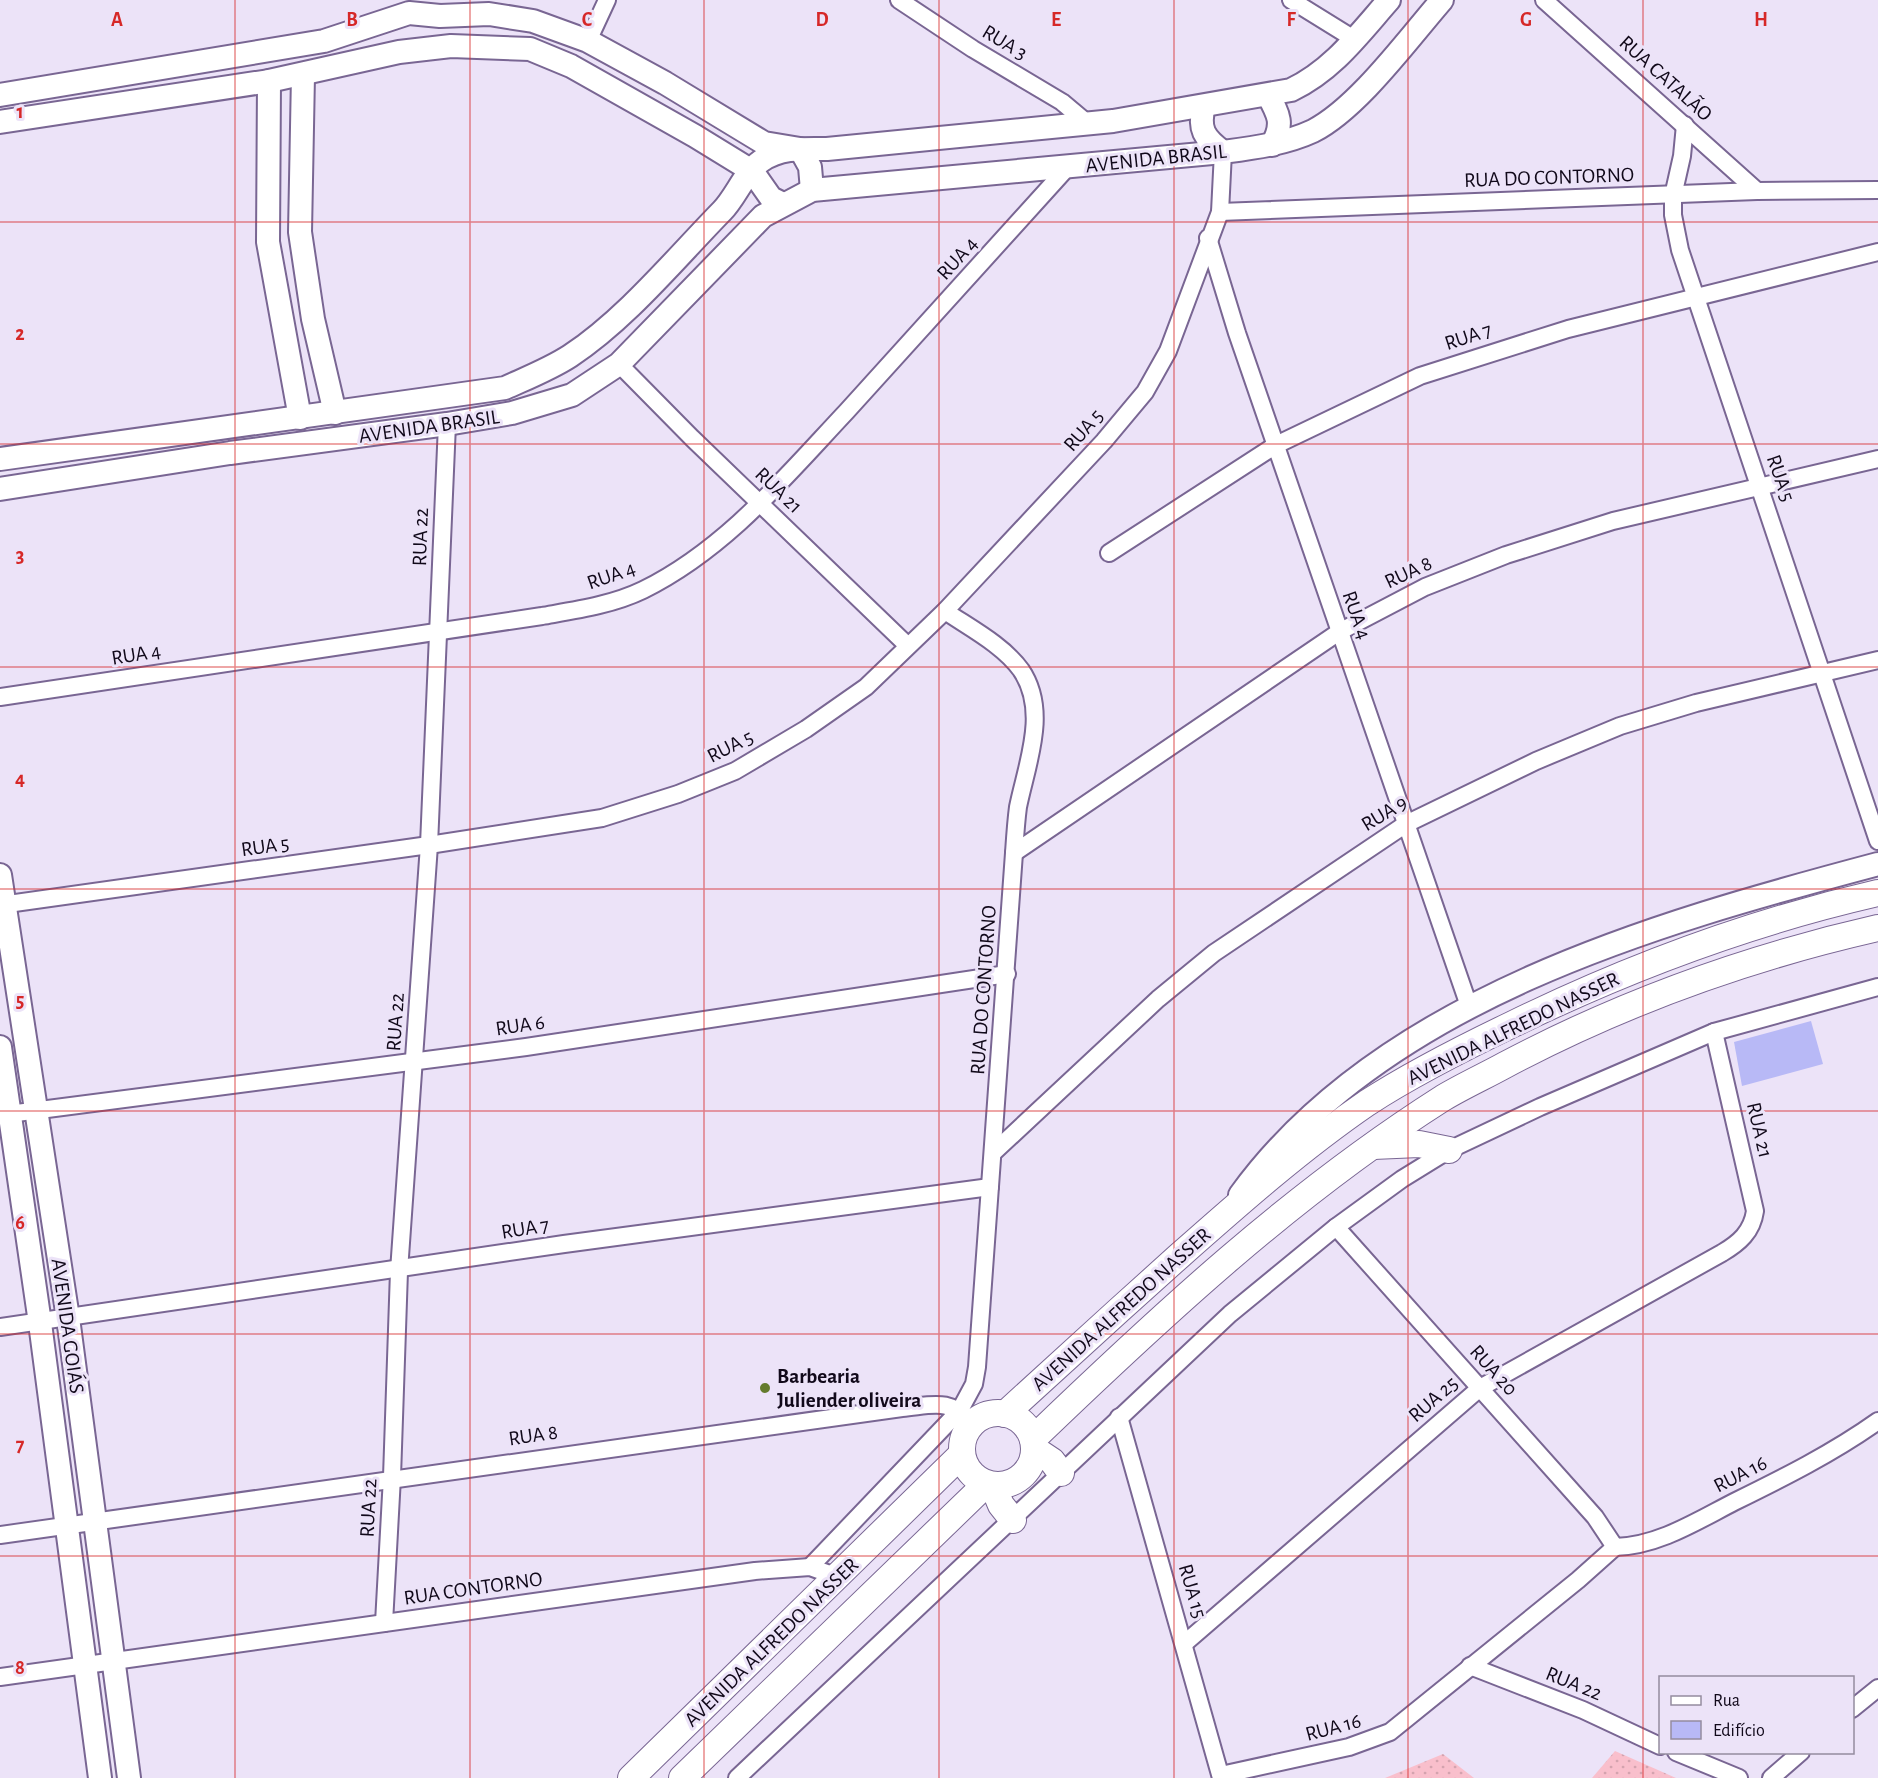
<svg xmlns="http://www.w3.org/2000/svg" width="1878" height="1778" viewBox="0 0 1878 1778" font-family="'Alegreya Sans',sans-serif">
<style>
.park{fill:url(#park-dots)}
.building{fill:#b8b9f6}
.lines{fill:none;stroke-linecap:round;stroke-linejoin:round}
.street-casing{stroke:#796693;stroke-width:20}
.secondary-casing{stroke:#796693;stroke-width:26}
.primary-casing{stroke:#796693;stroke-width:28}
.street{stroke:#fff;stroke-width:16}
.secondary{stroke:#fff;stroke-width:22}
.primary{stroke:#fff;stroke-width:26}
.grid{fill:none;stroke:#d62828;stroke-width:1.5;stroke-opacity:0.55}
.poi-dot{fill:#647b2d;stroke:#ece3f8;stroke-width:2}
.labels{text-anchor:middle;stroke-width:6;stroke-linejoin:round;paint-order:stroke}
.street-label{font-size:21px;fill:#11091a;stroke:#ece3f8}
.poi-label{font-size:21px;font-weight:bold;fill:#11091a;stroke:#ece3f8;text-anchor:start}
.grid-label{font-size:20px;text-anchor:middle;font-weight:bold;fill:#d62828;stroke:#ece3f8;stroke-width:6;stroke-linejoin:round;paint-order:stroke}
</style>
<defs>
<pattern id="park-dots" width="8" height="8" patternUnits="userSpaceOnUse" patternTransform="scale(1.5)"><rect width="8" height="8" fill="#f9bfcc"/><path d="M2 2h.1M6 6h.1" fill="none" stroke="#d4a3af" stroke-width="1.8" stroke-linecap="round"/></pattern>
</defs>
<rect width="100%" height="100%" fill="#ece3f8"/>
<g class="park">
<path d="M 1615,1751 L 1676,1778 L 1592,1778 Z"/>
<path d="M 1443,1754 L 1474,1778 L 1385,1778 Z"/>
</g>
<path class="building" d="M 1811,1021 L 1823,1064 L 1742,1086 L 1734,1042 Z"/>
<g class="lines">
<g class="street-casing">
<g id="street">
<path d="M 899,0 L 973,49 L 1062,102 L 1087,123"/>
<path d="M 1291,0 L 1354,39"/>
<path d="M 1544,0 L 1757,191"/>
<path d="M 588,41 L 607,0"/>
<path d="M 1685,125 L 1682,156 L 1673,196 L 1673,215 L 1680,250 L 1878,841"/>
<path d="M 1220,212 L 1757,191 L 1878,190"/>
<path d="M 1208,238 L 1237,333 L 1469,1006"/>
<path d="M 619,364 L 692,438 L 908,646"/>
<path d="M 1109,553 L 1276,445 L 1420,376 L 1568,329 L 1878,252"/>
<path d="M 0,697 L 542,616 C 576,610 612,605 643,590 C 726,549 785,477 847,411 C 921,330 994,249 1067,168"/>
<path d="M 1014,853 L 1339,632 L 1425,587 L 1506,555 L 1613,521 L 1878,459"/>
<path d="M 0,905 L 429,845 L 602,818 L 678,794 L 735,771 L 806,729 L 866,687 L 945,611 L 1104,441 L 1145,392 L 1168,351 L 1220,212 L 1223,152"/>
<path d="M 1,1115 L 526,1047 L 1007,974"/>
<path d="M 994,1152 L 1158,999 L 1214,953 L 1406,824 L 1536,761 L 1620,726 L 1696,703 L 1878,660"/>
<path d="M 1336,1227 L 1595,1517 L 1615,1547"/>
<path d="M 0,1327 L 564,1244 L 990,1187"/>
<path d="M 1119,1417 L 1221,1778"/>
<path d="M 0,1535 L 902,1408 C 935,1405 947,1398 973,1422"/>
<path d="M 1615,1547 C 1658,1546 1697,1521 1734,1502 C 1783,1478 1833,1453 1878,1421"/>
<path d="M 810,1567 L 960,1410 L 974,1384 L 977,1367 L 1014,853 C 1015,838 1016,822 1018,807 C 1027,763 1049,711 1021,670 C 1003,645 970,628 945,611"/>
<path d="M 384,1623 L 392,1477 L 399,1271 L 429,845 L 447,424"/>
<path d="M 1185,1643 L 1480,1388 L 1722,1253 C 1739,1243 1752,1232 1755,1211 L 1714,1032"/>
<path d="M 1470,1666 L 1583,1710 L 1660,1746"/>
<path d="M 0,1677 L 755,1571 L 810,1567 L 838,1577"/>
<path d="M 1852,1709 L 1878,1688"/>
<path d="M 1676,1752 L 1739,1778"/>
<path d="M 1221,1775 L 1349,1747 L 1390,1732 L 1578,1580 L 1615,1547"/>
<path d="M 737,1778 L 1230,1314 L 1336,1227 L 1402,1179 L 1449,1150 L 1540,1107 L 1714,1032 L 1878,987"/>
<path d="M 1771,1778 L 1801,1752"/>
</g>
</g>
<g class="secondary-casing">
<g id="secondary">
<path d="M 303,75 L 300,232 L 313,319 L 335,413"/>
<path d="M 269,81 L 268,242 L 300,418"/>
<path d="M 0,95 L 324,41 L 409,13 L 440,16 L 489,14 L 533,21 L 588,41 L 665,83 L 764,143 L 800,149 L 810,167 L 812,190"/>
<path d="M 1268,95 C 1279,115 1284,124 1272,145"/>
<path d="M 1204,106 C 1198,129 1204,138 1223,152"/>
<path d="M 0,122 L 269,81 L 399,52 L 451,46 L 530,49 L 571,66 L 695,136 L 752,171 L 771,198 L 783,204"/>
<path d="M 0,459 L 505,388 C 527,378 550,369 570,356 C 626,319 675,259 722,211 C 736,197 744,173 761,161 C 781,147 804,149 827,149 L 1113,121 L 1291,90 C 1333,70 1359,34 1389,0"/>
<path d="M 0,489 L 230,453 L 447,424 L 512,413 L 572,395 L 619,364 L 763,216 L 812,190 L 1223,152 C 1253,148 1285,144 1313,131 C 1358,108 1408,39 1442,0"/>
<path d="M 0,875 L 68,1318 L 129,1778"/>
<path d="M 0,1047 L 40,1323 L 100,1778"/>
<path d="M 1240,1195 C 1381,1000 1656,923 1878,864"/>
</g>
</g>
<g class="primary-casing">
<g id="primary">
<path d="M 1373,1146 L 1419,1144 L 1449,1150"/>
<circle cx="998" cy="1449" r="36"/>
<path d="M 1005,1414 C 1063,1361 1120,1309 1178,1257 C 1239,1203 1300,1149 1367,1103 C 1413,1073 1463,1048 1513,1024 C 1630,967 1751,922 1878,893"/>
<path d="M 1033,1439 C 1161,1316 1292,1194 1443,1098 C 1463,1086 1485,1076 1505,1065 C 1622,1003 1750,957 1878,928"/>
<path d="M 1034,1449 L 1052,1461 L 1061,1473"/>
<path d="M 993,1486 L 1001,1505 L 1013,1520"/>
<path d="M 631,1778 L 961,1455"/>
<path d="M 682,1778 L 986,1484"/>
</g>
</g>
<use href="#street" class="street"/>
<use href="#secondary" class="secondary"/>
<use href="#primary" class="primary"/>
</g>
<path class="grid" d="M 235,0 L 235,1778M 470,0 L 470,1778M 704,0 L 704,1778M 939,0 L 939,1778M 1174,0 L 1174,1778M 1408,0 L 1408,1778M 1643,0 L 1643,1778M 0,222 L 1878,222M 0,444 L 1878,444M 0,667 L 1878,667M 0,889 L 1878,889M 0,1111 L 1878,1111M 0,1334 L 1878,1334M 0,1556 L 1878,1556"/>
<circle class="poi-dot" cx="765" cy="1388" r="6"/>
<g class="labels">
<g class="street-label">
<text transform="translate(1005 42) rotate(31)" y="7">RUA 3</text>
<text transform="translate(1666 78) rotate(42)" y="7">RUA CATALÃO</text>
<text transform="translate(1156 158) rotate(-6)" y="7">AVENIDA BRASIL</text>
<text transform="translate(1549 177) rotate(-2)" y="7">RUA DO CONTORNO</text>
<text transform="translate(957 258) rotate(-48)" y="7">RUA 4</text>
<text transform="translate(1468 336) rotate(-18)" y="7">RUA 7</text>
<text transform="translate(429 426) rotate(-8)" y="7">AVENIDA BRASIL</text>
<text transform="translate(1083 430) rotate(-49)" y="7">RUA 5</text>
<text transform="translate(1781 478) rotate(71)" y="7">RUA 5</text>
<text transform="translate(779 490) rotate(44)" y="7">RUA 21</text>
<text transform="translate(420 537) rotate(-88)" y="7">RUA 22</text>
<text transform="translate(1408 572) rotate(-25)" y="7">RUA 8</text>
<text transform="translate(611 575) rotate(-19)" y="7">RUA 4</text>
<text transform="translate(1357 615) rotate(71)" y="7">RUA 4</text>
<text transform="translate(136 654) rotate(-9)" y="7">RUA 4</text>
<text transform="translate(730 746) rotate(-27)" y="7">RUA 5</text>
<text transform="translate(1384 813) rotate(-31)" y="7">RUA 9</text>
<text transform="translate(265 846) rotate(-8)" y="7">RUA 5</text>
<text transform="translate(983 990) rotate(-86)" y="7">RUA DO CONTORNO</text>
<text transform="translate(395 1022) rotate(-86)" y="7">RUA 22</text>
<text transform="translate(520 1025) rotate(-8)" y="7">RUA 6</text>
<text transform="translate(1513 1028) rotate(-26)" y="7">AVENIDA ALFREDO NASSER</text>
<text transform="translate(1760 1130) rotate(77)" y="7">RUA 21</text>
<text transform="translate(525 1228) rotate(-9)" y="7">RUA 7</text>
<text transform="translate(1121 1309) rotate(-42)" y="7">AVENIDA ALFREDO NASSER</text>
<text transform="translate(68 1326) rotate(82)" y="7">AVENIDA GOIÁS</text>
<text transform="translate(1494 1370) rotate(48)" y="7">RUA 20</text>
<text transform="translate(1433 1399) rotate(-41)" y="7">RUA 25</text>
<text transform="translate(533 1435) rotate(-8)" y="7">RUA 8</text>
<text transform="translate(1740 1474) rotate(-27)" y="7">RUA 16</text>
<text transform="translate(368 1508) rotate(-87)" y="7">RUA 22</text>
<text transform="translate(473 1588) rotate(-8)" y="7">RUA CONTORNO</text>
<text transform="translate(1193 1591) rotate(74)" y="7">RUA 15</text>
<text transform="translate(771 1642) rotate(-44)" y="7">AVENIDA ALFREDO NASSER</text>
<text transform="translate(1574 1683) rotate(22)" y="7">RUA 22</text>
<text transform="translate(1333 1727) rotate(-15)" y="7">RUA 16</text>
</g>
<g class="poi-label">
<text x="777" y="1383">Barbearia<tspan x="777" dy="24">Juliender oliveira</tspan></text>
</g>
</g>
<g class="grid-label">
<text x="117" y="26">A</text>
<text x="352" y="26">B</text>
<text x="587" y="26">C</text>
<text x="822" y="26">D</text>
<text x="1056" y="26">E</text>
<text x="1291" y="26">F</text>
<text x="1526" y="26">G</text>
<text x="1761" y="26">H</text>
<text x="20" y="118">1</text>
<text x="20" y="340">2</text>
<text x="20" y="562">3</text>
<text x="20" y="785">4</text>
<text x="20" y="1007">5</text>
<text x="20" y="1229">6</text>
<text x="20" y="1451">7</text>
<text x="20" y="1674">8</text>
</g>
<rect x="1659" y="1676" width="195" height="78" fill="#ece3f8" stroke="#948c9f" stroke-width="1.5"/>
<rect x="1671" y="1696" width="30" height="9" fill="#ffffff" stroke="#948c9f" stroke-width="1.5"/>
<text x="1713" y="1706" font-size="18" fill="#11091a">Rua</text>
<rect x="1671" y="1721" width="30" height="18" fill="#b8b9f6" stroke="#948c9f" stroke-width="1.5"/>
<text x="1713" y="1736" font-size="18" fill="#11091a">Edifício</text>
</svg>
